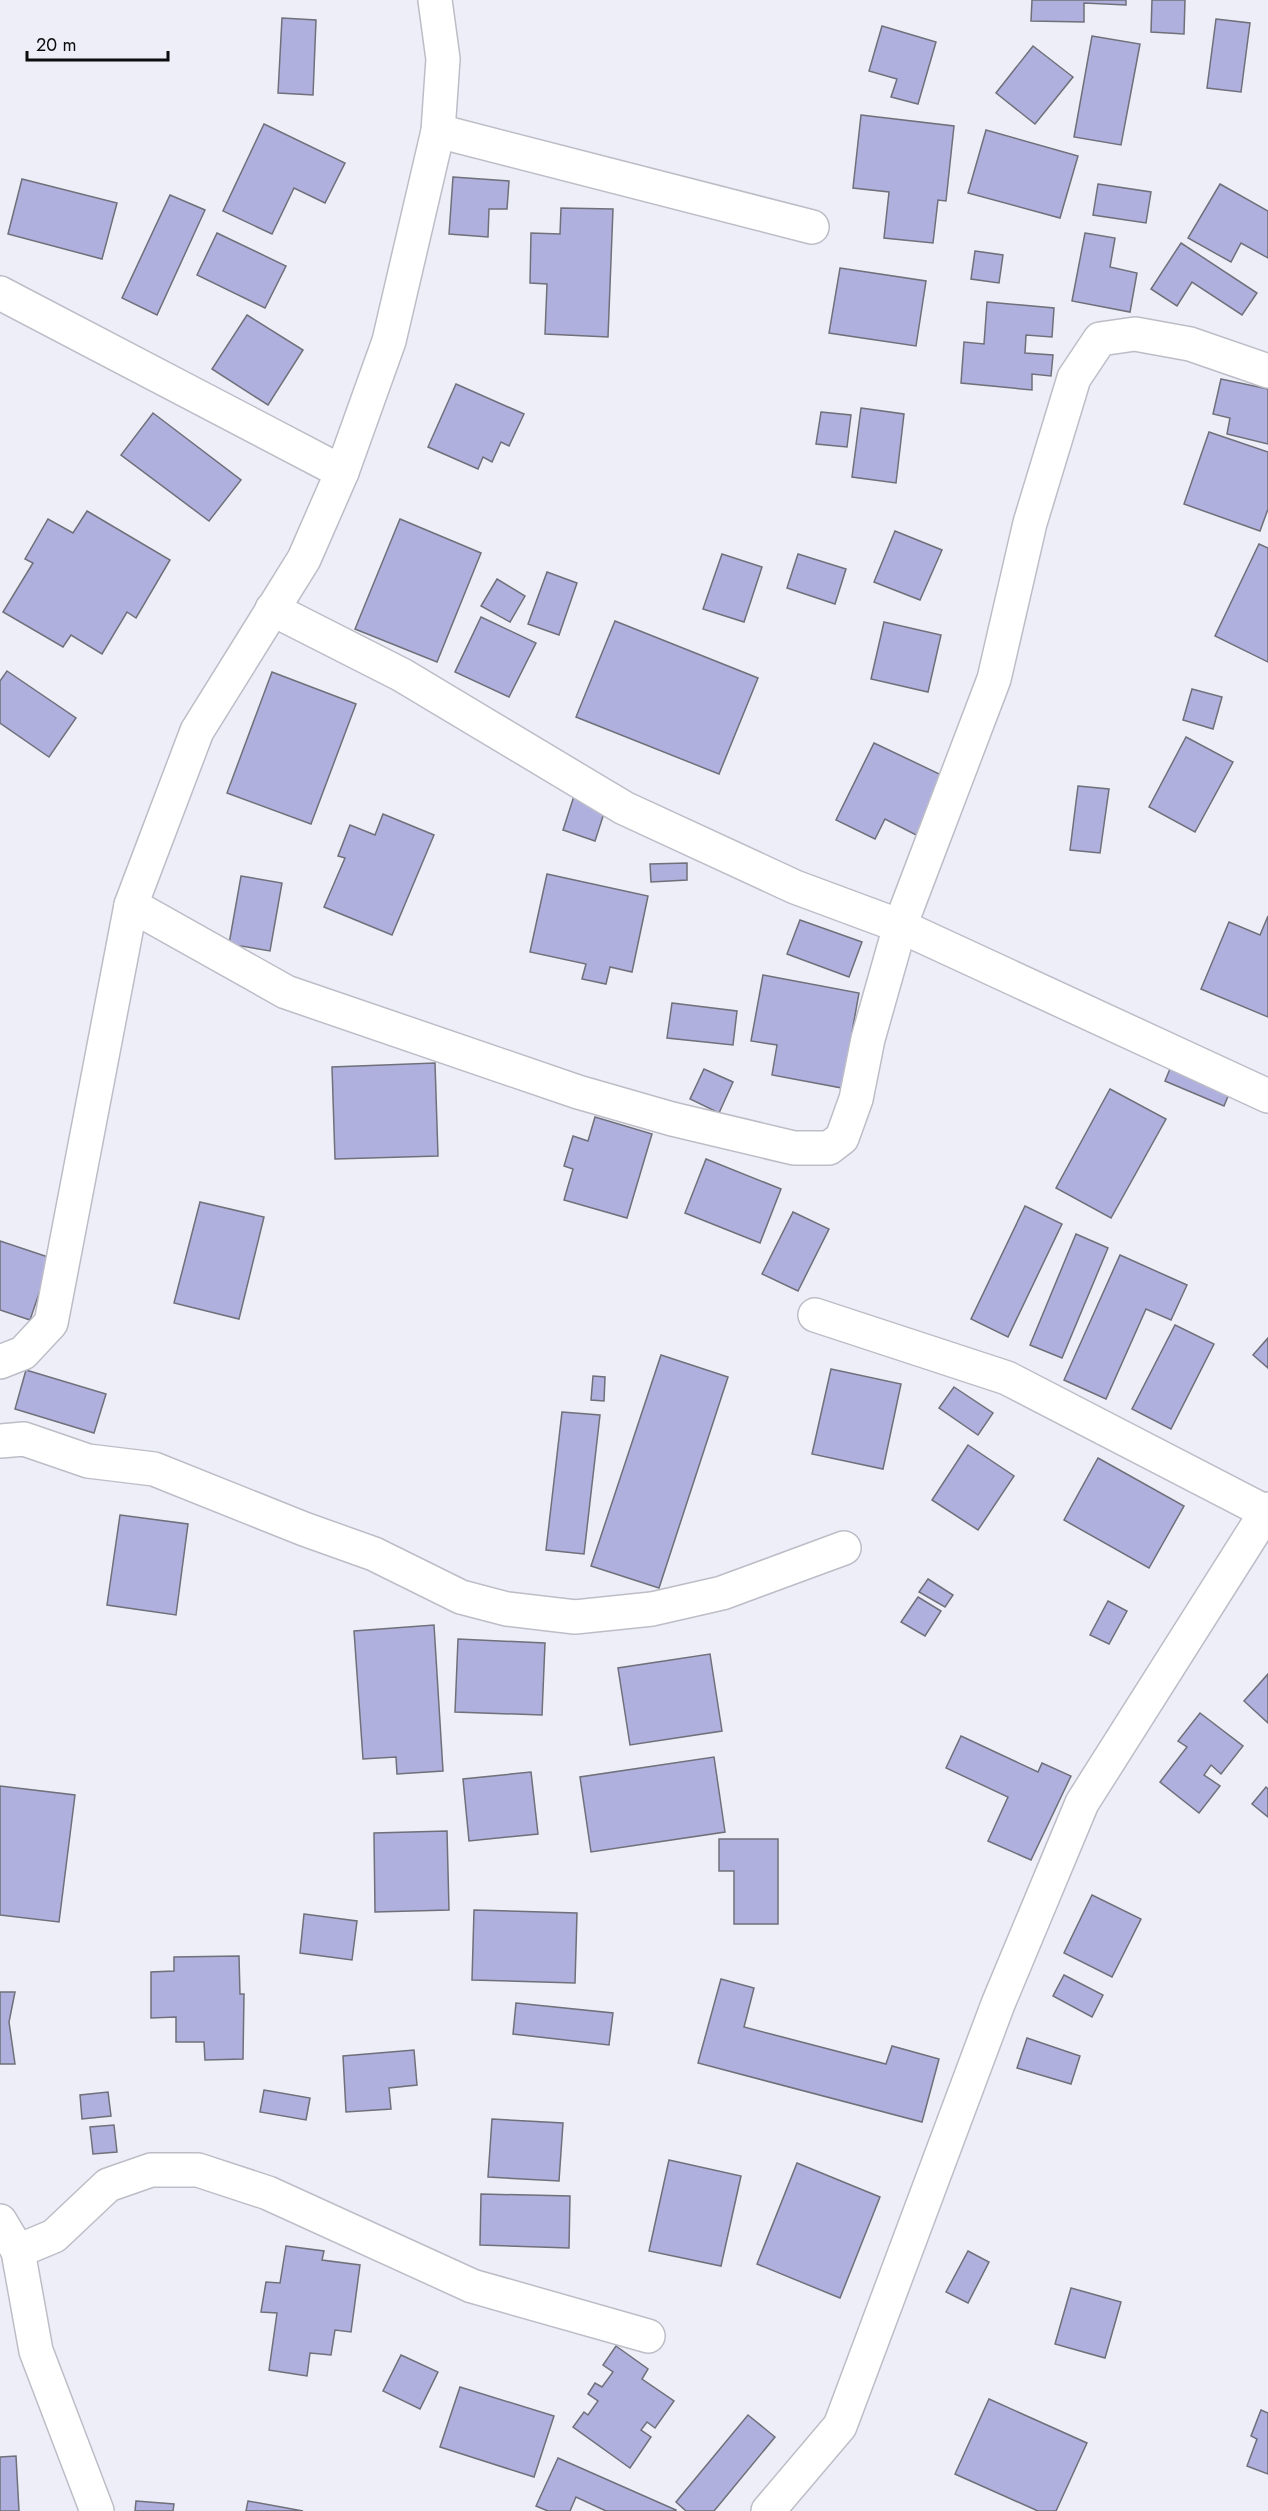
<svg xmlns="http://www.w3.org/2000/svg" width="1268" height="2511" viewBox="0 0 1268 2511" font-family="Jost,sans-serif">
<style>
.building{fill:#b0b0df;stroke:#6f7079;stroke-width:1.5}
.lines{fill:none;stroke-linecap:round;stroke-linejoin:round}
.minor-casing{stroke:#bdbdc7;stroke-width:36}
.minor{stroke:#fff;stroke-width:33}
</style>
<rect width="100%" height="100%" fill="#edeef8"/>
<g class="building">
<path d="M 1032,0 L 1126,0 L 1126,5 L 1084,3 L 1084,22 L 1031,21 Z"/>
<path d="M 1152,0 L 1185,0 L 1184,34 L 1151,32 Z"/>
<path d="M 282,18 L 316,20 L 313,95 L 278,93 Z"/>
<path d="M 1216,19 L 1250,23 L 1241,92 L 1207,88 Z"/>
<path d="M 882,26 L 936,42 L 918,104 L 891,97 L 897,79 L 869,71 Z"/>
<path d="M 1092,36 L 1140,44 L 1121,145 L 1074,137 Z"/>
<path d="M 1033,46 L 1073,77 L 1035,124 L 996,93 Z"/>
<path d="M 861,115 L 954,126 L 946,201 L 938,200 L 933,243 L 884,238 L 889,192 L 853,188 Z"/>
<path d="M 264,124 L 345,163 L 325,203 L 294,188 L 272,234 L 223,211 Z"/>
<path d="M 986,130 L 1078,156 L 1060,218 L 968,193 Z"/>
<path d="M 453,177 L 509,181 L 507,209 L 489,209 L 488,237 L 449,234 Z"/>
<path d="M 22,179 L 117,203 L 102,259 L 8,234 Z"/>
<path d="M 1098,184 L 1151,192 L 1146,223 L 1093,215 Z"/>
<path d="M 1220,184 L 1268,211 L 1268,258 L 1241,243 L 1231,262 L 1188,238 Z"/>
<path d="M 170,195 L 205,210 L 157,315 L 122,298 Z"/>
<path d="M 561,208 L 613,209 L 608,337 L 545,334 L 547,284 L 530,283 L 531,233 L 560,234 Z"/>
<path d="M 217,233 L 286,266 L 265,308 L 197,275 Z"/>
<path d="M 1085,233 L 1115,238 L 1110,267 L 1137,273 L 1130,312 L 1072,301 Z"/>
<path d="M 1181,243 L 1257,293 L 1242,315 L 1192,282 L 1177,306 L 1151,289 Z"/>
<path d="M 975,251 L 1003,255 L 999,283 L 971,279 Z"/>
<path d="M 840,268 L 926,281 L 916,346 L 829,333 Z"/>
<path d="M 987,302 L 1054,308 L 1052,337 L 1026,335 L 1025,353 L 1053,355 L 1051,376 L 1032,374 L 1032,390 L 961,383 L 964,342 L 984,344 Z"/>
<path d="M 247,315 L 303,350 L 268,405 L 212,369 Z"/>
<path d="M 1221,379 L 1268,389 L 1268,444 L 1227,434 L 1230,418 L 1213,414 Z"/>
<path d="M 456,384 L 524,414 L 509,446 L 501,442 L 492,462 L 483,457 L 478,469 L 428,447 Z"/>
<path d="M 861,408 L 904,414 L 896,483 L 852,477 Z"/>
<path d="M 821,412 L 851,415 L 847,447 L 816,444 Z"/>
<path d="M 153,413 L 241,480 L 209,521 L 121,455 Z"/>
<path d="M 1209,432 L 1268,452 L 1268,509 L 1260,531 L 1184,504 Z"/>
<path d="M 87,511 L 170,560 L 136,618 L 127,612 L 102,654 L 71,635 L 63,647 L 3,612 L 33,563 L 25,559 L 48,519 L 73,533 Z"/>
<path d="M 400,519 L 481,553 L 437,662 L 355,629 Z"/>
<path d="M 895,531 L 942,550 L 920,600 L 874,582 Z"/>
<path d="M 1259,544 L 1268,548 L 1268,662 L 1215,636 Z"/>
<path d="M 722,554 L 762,567 L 744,622 L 703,609 Z"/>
<path d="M 798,554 L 846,569 L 835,604 L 787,588 Z"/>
<path d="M 547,572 L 577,583 L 559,635 L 528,624 Z"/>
<path d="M 497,579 L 525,596 L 510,622 L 481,606 Z"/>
<path d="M 481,617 L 536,643 L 509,697 L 455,672 Z"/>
<path d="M 615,621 L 758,678 L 719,774 L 576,717 Z"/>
<path d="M 884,622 L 941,635 L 928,692 L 871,679 Z"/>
<path d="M 7,671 L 76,718 L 49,757 L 0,723 L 0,681 Z"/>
<path d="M 272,672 L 356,704 L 311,824 L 227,793 Z"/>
<path d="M 1192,689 L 1222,697 L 1213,729 L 1183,720 Z"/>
<path d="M 1186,737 L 1233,762 L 1195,832 L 1149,807 Z"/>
<path d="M 874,743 L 952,780 L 924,839 L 885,819 L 875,839 L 836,820 Z"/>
<path d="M 1078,786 L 1109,789 L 1100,853 L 1070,850 Z"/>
<path d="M 574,796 L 606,807 L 595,841 L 563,830 Z"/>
<path d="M 383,814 L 434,835 L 392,935 L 324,907 L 345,858 L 338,856 L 350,825 L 375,835 Z"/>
<path d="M 687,863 L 687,880 L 651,882 L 650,864 Z"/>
<path d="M 547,874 L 648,896 L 632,972 L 610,967 L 606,984 L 582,979 L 586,964 L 530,952 Z"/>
<path d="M 241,876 L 282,883 L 270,951 L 229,944 Z"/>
<path d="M 1268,916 L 1268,1017 L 1201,989 L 1229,922 L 1260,935 Z"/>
<path d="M 800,920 L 862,942 L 849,977 L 787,954 Z"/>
<path d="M 763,975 L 859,993 L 842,1088 L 772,1075 L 777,1045 L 751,1041 Z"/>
<path d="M 672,1003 L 737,1011 L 733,1045 L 667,1038 Z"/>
<path d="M 1174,1059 L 1233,1084 L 1224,1106 L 1165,1081 Z"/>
<path d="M 435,1063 L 438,1156 L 335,1159 L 332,1067 Z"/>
<path d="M 704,1069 L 733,1082 L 719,1113 L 690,1099 Z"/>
<path d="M 1110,1089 L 1166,1119 L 1111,1218 L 1056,1188 Z"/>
<path d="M 595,1117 L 652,1134 L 627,1218 L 564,1200 L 573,1169 L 564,1166 L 573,1136 L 588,1141 Z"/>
<path d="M 706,1159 L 781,1189 L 760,1243 L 685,1213 Z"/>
<path d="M 200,1202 L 264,1217 L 239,1319 L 174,1303 Z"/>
<path d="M 1025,1206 L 1062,1224 L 1008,1337 L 971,1319 Z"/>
<path d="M 793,1212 L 829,1229 L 798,1291 L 762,1274 Z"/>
<path d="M 1076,1234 L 1108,1248 L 1062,1358 L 1030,1345 Z"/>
<path d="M 0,1241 L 51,1258 L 30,1320 L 0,1310 Z"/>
<path d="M 1120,1255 L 1187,1285 L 1171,1320 L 1146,1309 L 1106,1399 L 1064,1380 Z"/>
<path d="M 1175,1325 L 1214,1344 L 1171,1429 L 1132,1409 Z"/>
<path d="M 1268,1338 L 1268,1368 L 1253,1355 Z"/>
<path d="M 661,1355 L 728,1377 L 659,1588 L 591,1566 Z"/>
<path d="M 831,1369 L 901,1384 L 883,1469 L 812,1454 Z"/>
<path d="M 26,1370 L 106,1394 L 94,1433 L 15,1409 Z"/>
<path d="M 593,1376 L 605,1377 L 604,1401 L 591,1400 Z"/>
<path d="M 954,1387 L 993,1413 L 978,1435 L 939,1408 Z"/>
<path d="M 562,1412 L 600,1415 L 584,1554 L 546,1550 Z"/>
<path d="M 968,1445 L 1014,1476 L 978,1530 L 932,1500 Z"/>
<path d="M 1098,1458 L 1184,1506 L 1149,1568 L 1064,1520 Z"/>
<path d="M 120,1515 L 188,1524 L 176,1615 L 107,1605 Z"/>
<path d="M 928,1579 L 953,1595 L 945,1607 L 919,1592 Z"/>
<path d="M 918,1597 L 941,1611 L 925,1636 L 901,1622 Z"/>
<path d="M 1108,1601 L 1127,1611 L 1109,1644 L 1090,1635 Z"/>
<path d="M 434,1625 L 443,1771 L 397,1774 L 396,1757 L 363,1759 L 354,1631 Z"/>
<path d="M 458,1639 L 545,1643 L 542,1715 L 455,1712 Z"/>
<path d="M 710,1654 L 722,1731 L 630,1745 L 618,1668 Z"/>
<path d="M 1268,1674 L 1268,1723 L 1244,1701 Z"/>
<path d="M 1200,1713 L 1243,1746 L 1221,1774 L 1211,1765 L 1204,1775 L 1220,1786 L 1199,1813 L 1160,1782 L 1187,1747 L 1178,1741 Z"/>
<path d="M 961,1736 L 1038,1772 L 1042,1763 L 1071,1776 L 1031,1860 L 988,1841 L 1008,1797 L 946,1768 Z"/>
<path d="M 714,1757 L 725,1832 L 591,1852 L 580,1777 Z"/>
<path d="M 531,1772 L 538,1834 L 469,1841 L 463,1779 Z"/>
<path d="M 0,1786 L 75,1795 L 59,1922 L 0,1915 Z"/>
<path d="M 1266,1787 L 1268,1789 L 1268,1817 L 1252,1804 Z"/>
<path d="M 447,1831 L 449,1910 L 375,1912 L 374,1833 Z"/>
<path d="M 719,1839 L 778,1839 L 778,1924 L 734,1924 L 734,1871 L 719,1871 Z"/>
<path d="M 1092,1895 L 1141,1919 L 1112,1977 L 1064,1953 Z"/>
<path d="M 474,1910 L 577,1913 L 575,1983 L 472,1980 Z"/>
<path d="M 304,1914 L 357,1921 L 352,1960 L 300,1953 Z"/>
<path d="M 239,1956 L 240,1994 L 244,1994 L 243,2059 L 205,2060 L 204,2042 L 176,2042 L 176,2017 L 151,2018 L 151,1972 L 174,1971 L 174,1957 Z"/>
<path d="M 1064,1975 L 1103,1995 L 1092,2017 L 1053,1996 Z"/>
<path d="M 721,1979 L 754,1988 L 744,2027 L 886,2064 L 892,2046 L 939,2059 L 922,2122 L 698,2063 Z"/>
<path d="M 0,1992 L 15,1992 L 9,2022 L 15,2064 L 0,2064 Z"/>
<path d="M 516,2003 L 613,2013 L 609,2045 L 513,2034 Z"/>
<path d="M 1027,2038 L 1080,2056 L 1071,2084 L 1017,2068 Z"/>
<path d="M 414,2050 L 417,2085 L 389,2088 L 391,2109 L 346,2112 L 343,2056 Z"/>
<path d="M 264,2090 L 310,2098 L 306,2120 L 260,2112 Z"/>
<path d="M 108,2092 L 111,2116 L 82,2119 L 80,2095 Z"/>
<path d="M 492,2119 L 563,2123 L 559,2181 L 488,2177 Z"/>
<path d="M 114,2125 L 117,2152 L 93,2154 L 90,2127 Z"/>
<path d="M 669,2160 L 741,2176 L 721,2266 L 649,2251 Z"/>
<path d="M 797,2163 L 880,2197 L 840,2298 L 757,2264 Z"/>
<path d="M 481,2194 L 570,2196 L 569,2248 L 480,2245 Z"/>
<path d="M 286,2246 L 324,2251 L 322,2260 L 360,2265 L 351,2332 L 335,2330 L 331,2355 L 310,2353 L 307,2376 L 269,2370 L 277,2313 L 261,2312 L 266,2282 L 280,2283 Z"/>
<path d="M 968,2251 L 989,2262 L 968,2303 L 946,2292 Z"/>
<path d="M 1071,2288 L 1121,2302 L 1105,2358 L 1055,2344 Z"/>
<path d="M 616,2346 L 648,2369 L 642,2379 L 674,2401 L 655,2428 L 647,2422 L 641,2430 L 651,2437 L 630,2468 L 573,2427 L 584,2412 L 588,2415 L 598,2401 L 588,2394 L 595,2383 L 602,2387 L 613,2372 L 603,2365 Z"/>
<path d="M 401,2355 L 438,2372 L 420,2409 L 383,2391 Z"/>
<path d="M 460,2387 L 554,2416 L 534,2477 L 440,2447 Z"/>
<path d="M 989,2399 L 1087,2443 L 1056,2511 L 1038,2511 L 955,2474 Z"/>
<path d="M 1261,2410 L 1268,2413 L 1268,2474 L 1247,2466 L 1257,2439 L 1251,2436 Z"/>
<path d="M 748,2415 L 775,2437 L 714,2511 L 686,2511 L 676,2502 Z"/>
<path d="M 16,2456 L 19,2511 L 0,2511 L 0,2457 Z"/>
<path d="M 558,2458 L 676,2510 L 676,2511 L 606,2511 L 576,2497 L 570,2511 L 548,2511 L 536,2506 Z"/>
<path d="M 136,2501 L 174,2504 L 173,2511 L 135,2511 Z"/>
<path d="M 248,2501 L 303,2511 L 246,2511 Z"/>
</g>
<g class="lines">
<g class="minor-casing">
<g id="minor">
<path d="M 438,131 L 812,227"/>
<path d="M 0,293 L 342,472"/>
<path d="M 272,609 L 402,675 L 624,808 L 795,887 L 900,926 L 1268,1096"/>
<path d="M 131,905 L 286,992 L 578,1092 L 672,1119 L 794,1148 L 829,1148 L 842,1138 L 856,1099 L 868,1039 L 900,926 L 994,679 L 1030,523 L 1074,378 L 1100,339 L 1135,334 L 1190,344 L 1268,371"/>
<path d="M 815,1315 L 1007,1378 L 1266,1512"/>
<path d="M 0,1362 L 23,1353 L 51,1323 L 131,905 L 197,731 L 304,559 L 342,472 L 389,341 L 438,131 L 443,59 L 435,0"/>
<path d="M 0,1441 L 24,1439 L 88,1461 L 154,1469 L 304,1529 L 374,1554 L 461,1597 L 507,1609 L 575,1617 L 652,1609 L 722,1593 L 844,1548"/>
<path d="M 0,2221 L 18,2251 L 36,2351 L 97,2511"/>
<path d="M 18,2251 L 54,2236 L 108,2185 L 151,2170 L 198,2170 L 268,2193 L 472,2286 L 648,2336"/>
<path d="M 768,2511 L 840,2426 L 998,2004 L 1082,1803 L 1268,1509"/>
</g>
</g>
<use href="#minor" class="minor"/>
</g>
<path d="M27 51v9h141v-9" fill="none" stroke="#0c0c0f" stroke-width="3"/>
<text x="36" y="51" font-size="18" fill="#0c0c0f" stroke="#edeef8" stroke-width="4.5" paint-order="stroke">20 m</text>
</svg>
